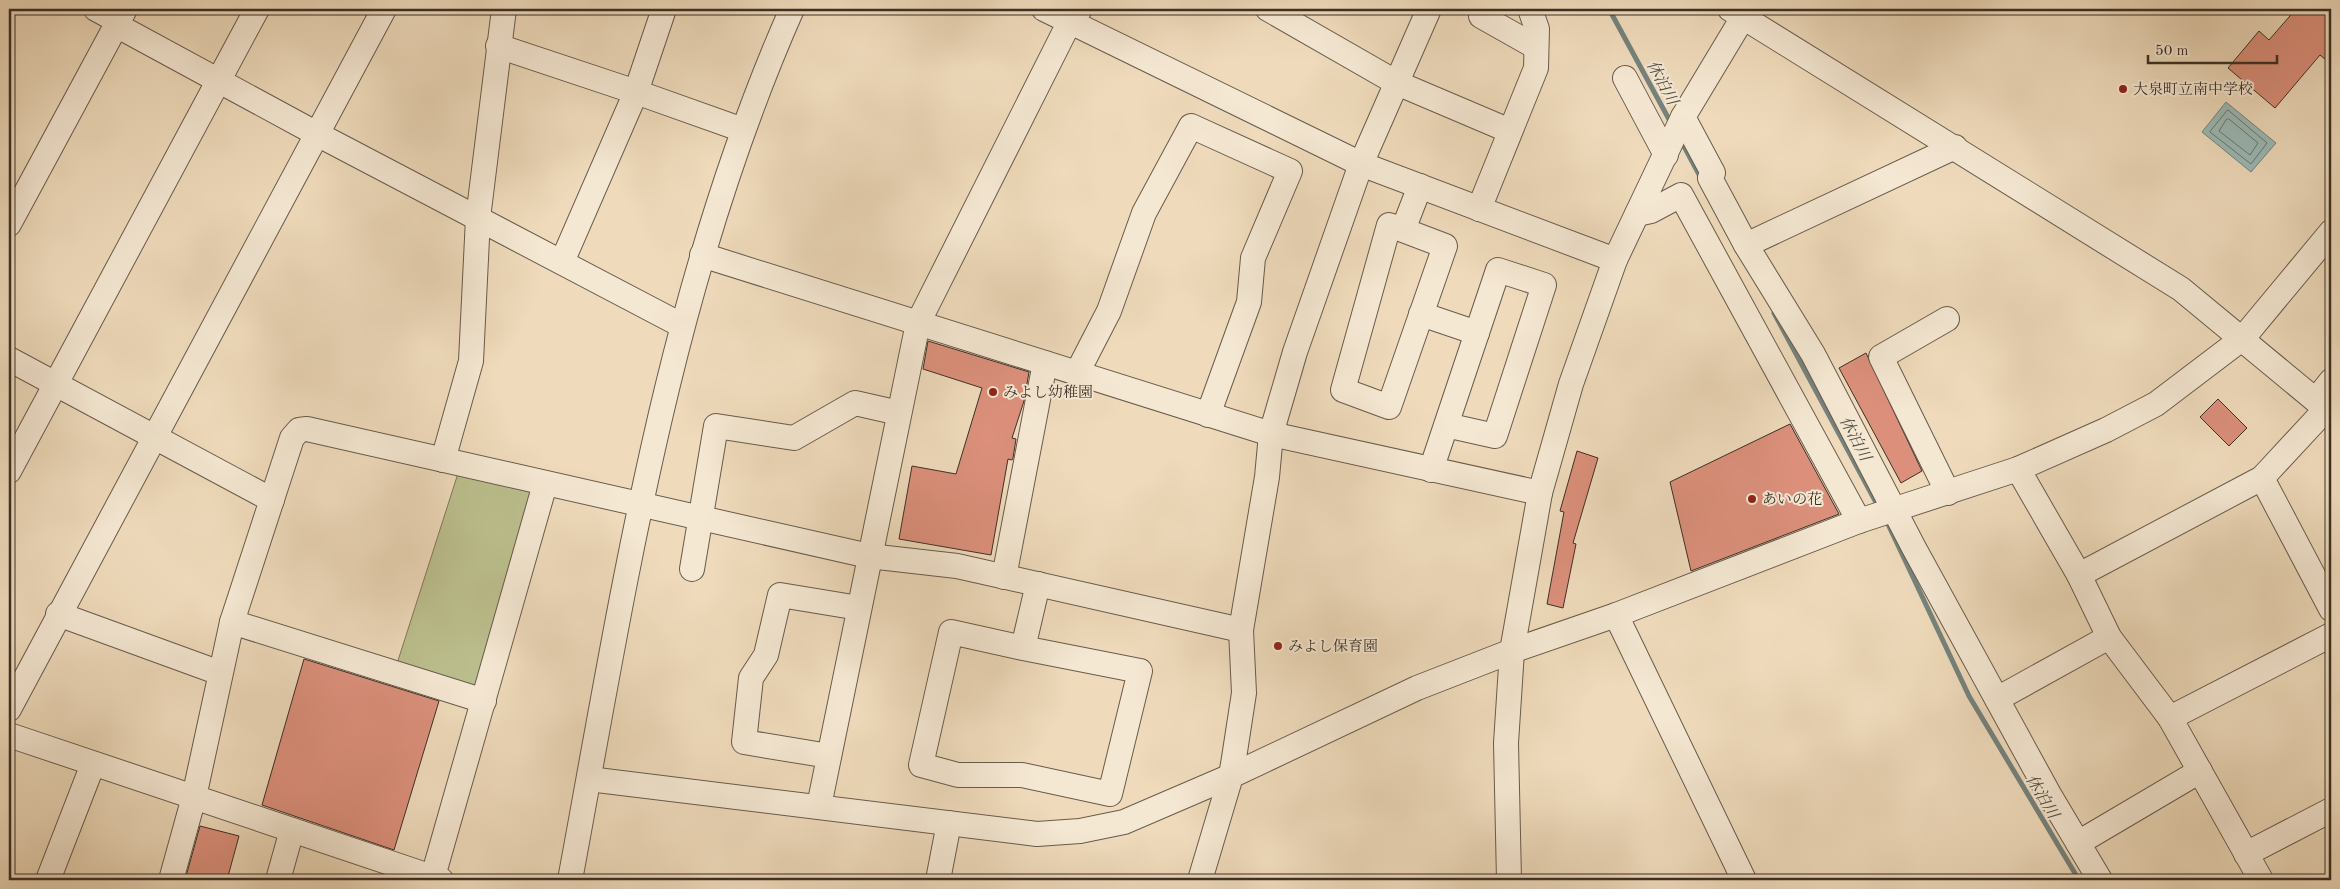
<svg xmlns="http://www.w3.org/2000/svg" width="2340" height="889" viewBox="0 0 2340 889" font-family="'Old Standard TT','Noto Serif JP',serif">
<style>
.green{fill:#bcbf8e;stroke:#7c785a}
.water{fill:#9bbab7;stroke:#75837d}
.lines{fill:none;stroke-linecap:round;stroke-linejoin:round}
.shore{stroke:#6b756e;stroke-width:1}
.stream{stroke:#75837d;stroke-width:5}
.building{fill:#dc907c;stroke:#3b3026}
.minor-casing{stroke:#685b4c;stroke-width:26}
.minor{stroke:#f5e8d3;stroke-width:24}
.poi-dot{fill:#8f2418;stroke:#f5e8d3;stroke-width:2}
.labels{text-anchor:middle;stroke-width:4;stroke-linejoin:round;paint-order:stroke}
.poi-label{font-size:15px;fill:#3b3026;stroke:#f5e8d3;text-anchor:start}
.water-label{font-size:16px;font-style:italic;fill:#4e4c43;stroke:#f5e8d3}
</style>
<rect width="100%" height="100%" fill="#efdbbc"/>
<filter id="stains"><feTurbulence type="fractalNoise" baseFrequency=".004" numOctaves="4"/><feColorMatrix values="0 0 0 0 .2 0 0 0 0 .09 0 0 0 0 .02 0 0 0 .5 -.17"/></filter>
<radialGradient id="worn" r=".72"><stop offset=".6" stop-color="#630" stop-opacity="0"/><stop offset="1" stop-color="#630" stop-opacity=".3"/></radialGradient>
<path class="green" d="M 461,464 L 545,484 L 484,701 L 394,673 Z"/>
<path class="water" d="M 2226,102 L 2276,143 L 2251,172 L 2202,132 Z"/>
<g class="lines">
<g class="shore">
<path d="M 2228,110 L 2267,143 L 2251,164 L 2210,132 Z"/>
<path d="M 2229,119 L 2258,143 L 2250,155 L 2219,131 L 2226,120 Z"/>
</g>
<g class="stream">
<path d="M 1609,9 L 1671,123"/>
<path d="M 1680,139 L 1702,180"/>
<path d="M 1774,313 L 1879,508"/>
<path d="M 1887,522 L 1969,696 L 2079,880"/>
</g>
</g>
<g class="building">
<path d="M 2296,9 L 2331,9 L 2331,64 L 2320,55 L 2275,108 L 2228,68 L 2259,31 L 2269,40 Z"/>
<path d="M 928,341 L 1029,372 L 1024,401 L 1012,438 L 1016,439 L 1013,458 L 1012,460 L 1008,459 L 991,555 L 899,539 L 912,466 L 956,474 L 982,388 L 923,369 Z"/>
<path d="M 1866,353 L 1922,471 L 1901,483 L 1839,368 Z"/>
<path d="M 2218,399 L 2247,428 L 2229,446 L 2200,417 Z"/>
<path d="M 1790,424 L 1839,514 L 1691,571 L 1670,482 Z"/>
<path d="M 1577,451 L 1598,458 L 1573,543 L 1576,544 L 1563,608 L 1547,604 L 1564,512 L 1560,511 Z"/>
<path d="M 304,659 L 439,701 L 394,850 L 262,805 Z"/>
<path d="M 200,826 L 239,836 L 227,880 L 185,880 Z"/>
</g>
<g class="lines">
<g class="minor-casing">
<g id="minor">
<path d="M 96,9 L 118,21"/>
<path d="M 1044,9 L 1361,164 L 1615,260"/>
<path d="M 1268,9 L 1397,83 L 1510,131"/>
<path d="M 1484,9 L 1481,16 L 1536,47"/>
<path d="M 1730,9 L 2181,289 L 2331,413"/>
<path d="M 116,25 L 317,134 L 681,325"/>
<path d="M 498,46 L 636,92 L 743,130"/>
<path d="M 1625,78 L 1666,155"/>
<path d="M 1683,117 L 1713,173 L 1710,178 L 1746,245 L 1813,354 L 1914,548 L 2050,796 L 2100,880"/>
<path d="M 1479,209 L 1536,68 L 1537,29 L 1530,9"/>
<path d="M 1637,214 L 1651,211 L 1681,195 L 1859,521"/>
<path d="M 9,224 L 125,9"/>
<path d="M 1403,230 L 1389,225 L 1343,390 L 1389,407 L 1445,246 L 1403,230 L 1420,186"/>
<path d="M 1746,245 L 1955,147"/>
<path d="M 702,255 L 1271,434 L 1540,493"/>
<path d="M 562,262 L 636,92 L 664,9"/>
<path d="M 1421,314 L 1477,333"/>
<path d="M 1947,319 L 1881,357 L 1948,493"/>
<path d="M 9,359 L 272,500"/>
<path d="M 1077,373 L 1109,311 L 1144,213 L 1191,126 L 1290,171 L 1253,258 L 1249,302 L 1208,415"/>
<path d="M 2316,400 L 2331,381"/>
<path d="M 443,460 L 471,361 L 478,218 L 504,9"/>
<path d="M 2018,469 L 2079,575 L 2109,637 L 2170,718 L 2261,880"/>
<path d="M 1431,470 L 1498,270 L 1544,285 L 1495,436 L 1446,425"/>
<path d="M 9,471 L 257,9"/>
<path d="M 2262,478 L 2331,609"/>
<path d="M 692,569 L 716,426 L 794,438 L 855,403 L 899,413"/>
<path d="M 2079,575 L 2262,478 L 2326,409"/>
<path d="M 1004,577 L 1045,363"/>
<path d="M 58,614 L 220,673"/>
<path d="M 1616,615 L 1744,880"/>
<path d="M 232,622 L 484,701"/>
<path d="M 1023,648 L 951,632 L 921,765 L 958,775 L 1022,775 L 1110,794 L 1140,671 L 1023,648 L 1038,584"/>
<path d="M 1997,699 L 2109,637"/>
<path d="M 9,709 L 384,9"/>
<path d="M 2170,718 L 2331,635"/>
<path d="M 9,735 L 441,880"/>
<path d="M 829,756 L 744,742 L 751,678 L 766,655 L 780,595 L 859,608"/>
<path d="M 589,779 L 1037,834 L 1080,831 L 1124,822 L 1231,776 L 1417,688 L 1512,651 L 1616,615 L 1859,521 L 2018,469 L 2106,430 L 2156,404 L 2243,338 L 2331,232"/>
<path d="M 819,806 L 918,323 L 1070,21 L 1080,9"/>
<path d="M 2078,843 L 2200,771"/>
<path d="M 2246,854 L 2331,810"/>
<path d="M 48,880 L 93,764"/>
<path d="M 171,880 L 194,797 L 232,622 L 292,438 L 299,430 L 307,429 L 869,556 L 957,566 L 1241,630"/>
<path d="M 278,880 L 292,830"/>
<path d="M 432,880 L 545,484"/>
<path d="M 570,880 C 625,583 669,287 792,9"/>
<path d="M 938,880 L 949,823"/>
<path d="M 1200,880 L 1231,776 L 1234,758 L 1244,693 L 1241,630 L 1267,477 L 1271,434 L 1295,352 L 1361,164 L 1429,9"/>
<path d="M 1509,880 L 1506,743 L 1512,651 L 1540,493 L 1571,384 L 1615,260 L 1683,117 L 1748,9"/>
</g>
</g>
<use href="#minor" class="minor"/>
</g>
<g class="poi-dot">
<circle cx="2123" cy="89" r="5"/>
<circle cx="993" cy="392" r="5"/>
<circle cx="1752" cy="499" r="5"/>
<circle cx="1278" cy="646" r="5"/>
</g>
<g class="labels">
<g class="poi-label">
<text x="2133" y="94">大泉町立南中学校</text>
<text x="1003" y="397">みよし幼稚園</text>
<text x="1762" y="504">あいの花</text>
<text x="1288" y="651">みよし保育園</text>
</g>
<g class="water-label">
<text transform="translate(1663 82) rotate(62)" y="6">休泊川</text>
<text transform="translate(1856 438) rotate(62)" y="6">休泊川</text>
<text transform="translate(2043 796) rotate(59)" y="6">休泊川</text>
</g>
</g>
<rect width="2340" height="889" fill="none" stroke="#efdbbc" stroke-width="30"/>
<rect x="10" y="10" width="2320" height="869" fill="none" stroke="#3b3026" stroke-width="2.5"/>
<rect x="15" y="15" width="2310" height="859" fill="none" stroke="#3b3026"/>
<path d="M2148 55v8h129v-8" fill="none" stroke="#3b3026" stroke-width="2.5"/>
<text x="2155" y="55" font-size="15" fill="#3b3026" stroke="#f5e8d3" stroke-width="4" paint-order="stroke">50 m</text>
<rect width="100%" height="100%" filter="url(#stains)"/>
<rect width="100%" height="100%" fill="url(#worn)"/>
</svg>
